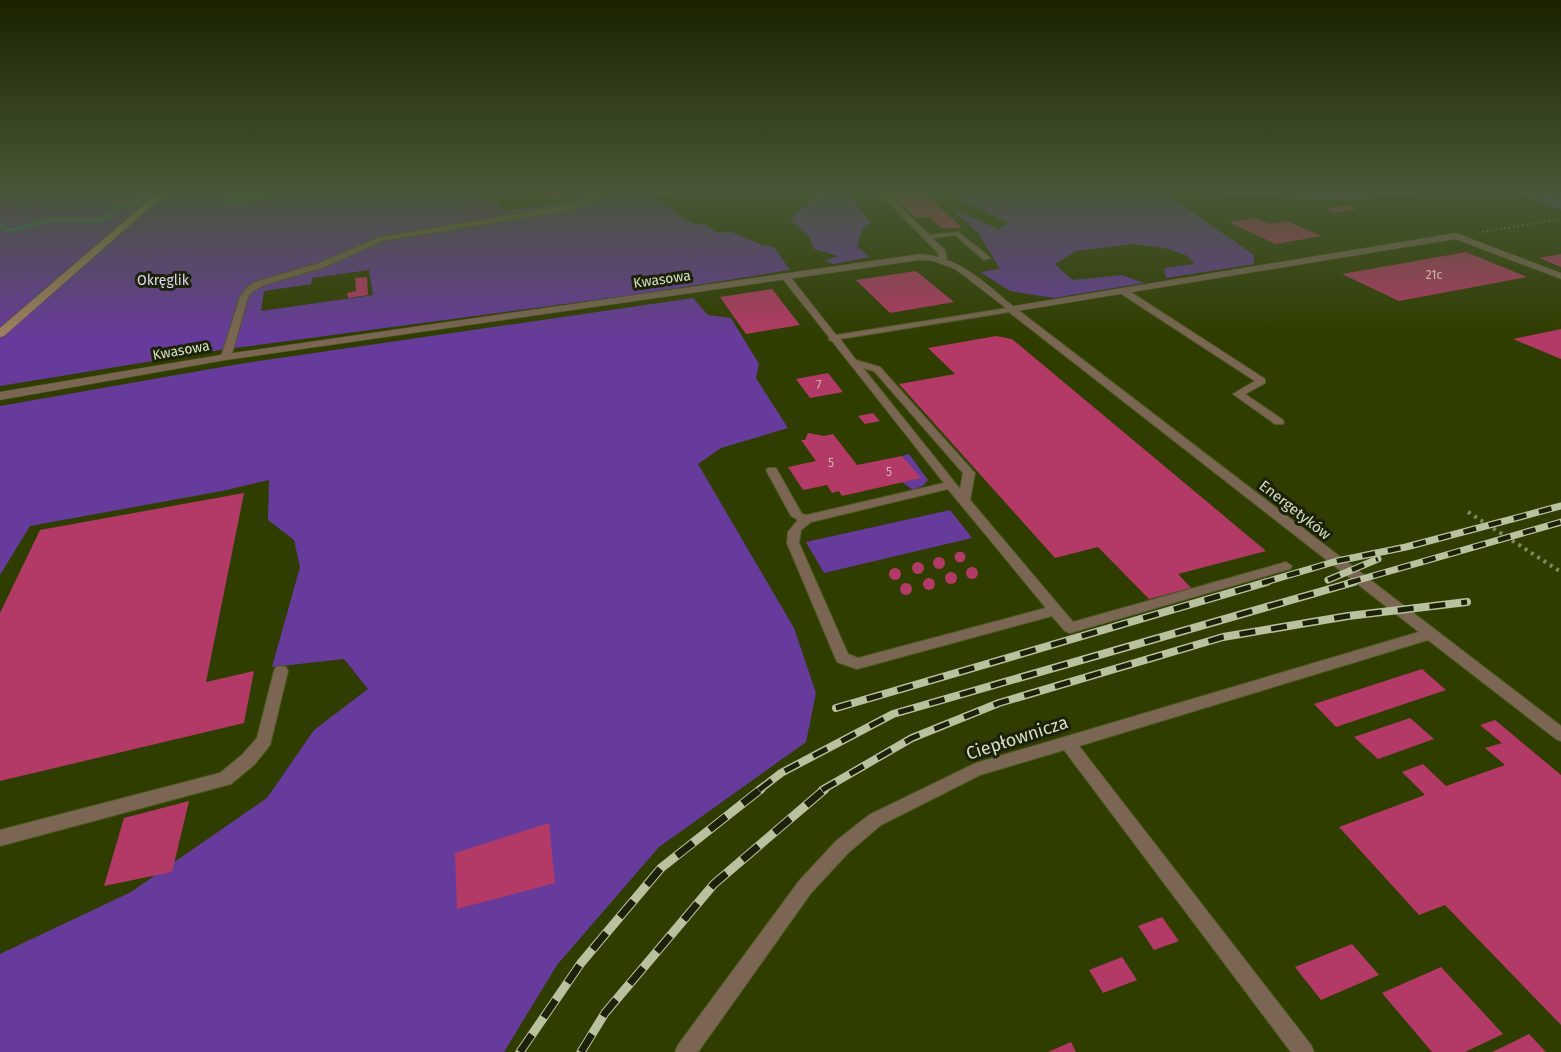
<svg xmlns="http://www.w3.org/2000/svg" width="1561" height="1052" viewBox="0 0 1561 1052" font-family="'Fira Sans',sans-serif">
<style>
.green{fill:#673b9b;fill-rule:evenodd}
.water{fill:#3b766d}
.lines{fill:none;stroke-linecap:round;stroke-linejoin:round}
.stream{stroke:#3b766d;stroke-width:4}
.building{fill:#b33a66}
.service-casing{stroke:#4e5a23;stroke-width:2}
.tertiary-casing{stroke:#4e5a23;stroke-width:1}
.secondary-casing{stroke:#4e5a23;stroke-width:1}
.path-far1{stroke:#7f8a5c;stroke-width:2;stroke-dasharray:1.5 3;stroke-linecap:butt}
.path{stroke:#7f8a5c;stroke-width:4;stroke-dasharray:3 4.5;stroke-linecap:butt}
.service{fill:#7b6654;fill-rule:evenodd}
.tertiary{fill:#7b6654;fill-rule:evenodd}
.secondary{fill:#a07f63;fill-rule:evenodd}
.rail-far2-casing{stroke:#b9c29f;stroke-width:7}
.rail-far1-casing{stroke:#b9c29f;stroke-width:8}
.rail-casing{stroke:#b9c29f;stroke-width:9}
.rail-far2{stroke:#1b2209;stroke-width:4.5;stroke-dasharray:13;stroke-linecap:butt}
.rail-far1{stroke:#1b2209;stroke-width:5;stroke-dasharray:16;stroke-linecap:butt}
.rail{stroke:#1b2209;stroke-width:7;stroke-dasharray:21;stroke-linecap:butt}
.labels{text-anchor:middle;stroke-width:6;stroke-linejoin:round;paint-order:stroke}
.number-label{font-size:12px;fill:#cdb6aa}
.far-street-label{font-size:14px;fill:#d6dfc1;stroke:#1b2209}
.far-park-label{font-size:14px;fill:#e0d6f1;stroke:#1b2209}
.street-label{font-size:15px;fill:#d6dfc1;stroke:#1b2209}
.near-street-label{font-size:18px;fill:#d6dfc1;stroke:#1b2209}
</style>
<rect width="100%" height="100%" fill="#303d00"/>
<g class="green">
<path d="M 0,189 L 234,189 L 226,195 L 230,205 L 335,189 L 472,189 L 463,191 L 463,197 C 485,195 491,194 505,211 L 570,202 L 576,199 L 570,189 L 700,189 L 651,197 L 670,207 L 679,216 L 695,224 L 705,224 L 716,232 L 732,232 L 762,245 L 774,247 L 790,270 L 640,294 L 220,350 L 0,386 ZM 369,270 L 373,295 L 261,311 L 264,291 L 311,284 L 312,278 Z"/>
<path d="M 825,189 L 847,191 L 871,223 L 863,229 L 857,246 L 870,257 L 833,264 L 825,261 L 839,256 L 814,249 L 809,237 L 790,219 Z"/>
<path d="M 939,189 L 1561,189 L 1561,210 L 1522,195 L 1494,190 L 1370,196 L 1376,199 L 1319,200 L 1175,190 L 1171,194 L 1172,198 L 1254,255 L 1254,264 L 1166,278 L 1164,268 L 1194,264 L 1188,256 L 1165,248 L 1132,244 L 1076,251 L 1055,264 L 1072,280 L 1122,275 L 1144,283 L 1054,298 L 1010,291 L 980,272 L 1000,269 L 978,233 L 950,207 L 998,229 L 1008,223 Z"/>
<path d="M 693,298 L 708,315 L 731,318 L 759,364 L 756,378 L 788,428 L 721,448 L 698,464 L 794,628 L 816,693 L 806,742 L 659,847 L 557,965 L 504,1052 L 0,1052 L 0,954 L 131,892 L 267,798 L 314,730 L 368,689 L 344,659 L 272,667 L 300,567 L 294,540 L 268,520 L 269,480 L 222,491 L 30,526 L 0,575 L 0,406 L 239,364 Z"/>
<path d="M 909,454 L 928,480 L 924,485 L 913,490 L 902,482 L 920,478 L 902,456 Z"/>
<path d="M 950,510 L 972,538 L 824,573 L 806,542 Z"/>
</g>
<path class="water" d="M 234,189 L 335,189 L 230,205 L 226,195 Z"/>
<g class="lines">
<g class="stream">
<path d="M 170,196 L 194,195 L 204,189"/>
<path d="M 0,224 L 4,229 C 20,232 30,224 45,221 C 67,216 90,226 111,216 L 109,215 L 115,212 L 116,207 L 146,198"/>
</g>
</g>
<g class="building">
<path d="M 526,189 L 499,195 L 497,190 L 503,189 Z"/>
<path d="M 562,189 L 567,197 L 550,199 L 543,190 Z"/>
<path d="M 924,192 L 962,228 L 941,228 L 930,217 L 916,218 L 893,195 Z"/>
<path d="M 1348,205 L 1358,209 L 1334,213 L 1325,209 Z"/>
<path d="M 1254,218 L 1269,224 L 1287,221 L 1321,236 L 1276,244 L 1229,222 Z"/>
<path d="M 1466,252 L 1527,277 L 1399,301 L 1342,274 Z"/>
<path d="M 1561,254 L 1561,267 L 1539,258 Z"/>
<path d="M 916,271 L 954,302 L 890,313 L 856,280 Z"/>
<path d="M 367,277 L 368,295 L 348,298 L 347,293 L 356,291 L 355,278 Z"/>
<path d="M 772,289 L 800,325 L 746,334 L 720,297 Z"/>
<path d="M 1561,329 L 1561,359 L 1513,339 Z"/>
<path d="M 996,336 L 1012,339 L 1266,551 L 1178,574 L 1191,588 L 1149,599 L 1098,547 L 1055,558 L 899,384 L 955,374 L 928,348 Z"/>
<path d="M 828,373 L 843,392 L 810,398 L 796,379 Z"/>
<path d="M 873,413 L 880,421 L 865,424 L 858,416 Z"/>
<path d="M 808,433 L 824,436 L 833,434 L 857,465 L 902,456 L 921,478 L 842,496 L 839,491 L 832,493 L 827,485 L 803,490 L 788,467 L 816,461 L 801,440 L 805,440 Z"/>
<path d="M 244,493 L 206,682 L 254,671 L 244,723 L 0,781 L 0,613 L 40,530 Z"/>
<circle cx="960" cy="557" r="5.5"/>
<circle cx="939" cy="563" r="6"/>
<circle cx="918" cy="568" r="6"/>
<circle cx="972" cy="573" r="6"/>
<circle cx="895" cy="574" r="6"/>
<circle cx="951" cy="578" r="6"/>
<circle cx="929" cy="584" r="6"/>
<circle cx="906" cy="589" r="6"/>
<path d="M 1422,669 L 1446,690 L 1336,727 L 1314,704 Z"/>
<path d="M 1410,718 L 1434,739 L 1378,759 L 1354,737 Z"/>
<path d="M 1495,720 L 1561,775 L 1561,1025 L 1445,905 L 1419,915 L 1339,827 L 1425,795 L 1402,772 L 1423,764 L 1446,786 L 1505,765 L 1485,748 L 1502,743 L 1480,725 Z"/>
<path d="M 189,801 L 172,872 L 104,886 L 124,818 Z"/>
<path d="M 549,823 L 555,883 L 457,909 L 455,853 Z"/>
<path d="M 1162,917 L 1179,941 L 1154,950 L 1138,926 Z"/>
<path d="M 1352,944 L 1379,975 L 1321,1000 L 1295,967 Z"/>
<path d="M 1122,957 L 1137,980 L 1103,993 L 1089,970 Z"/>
<path d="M 1441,967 L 1503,1034 L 1465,1052 L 1432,1052 L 1382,993 Z"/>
<path d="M 1529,1034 L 1546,1052 L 1492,1052 L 1511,1043 Z"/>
<path d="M 1071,1042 L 1076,1052 L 1048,1052 Z"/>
</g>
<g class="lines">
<g class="service-casing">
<g id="service">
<path d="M 620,189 L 633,189 L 600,197 L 575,209 L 382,241 L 325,267 L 264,285 L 253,291 L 248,297 L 231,357 L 226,360 L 221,357 L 240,297 L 247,287 L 258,281 L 319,263 L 380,237 L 573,205 L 596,195 Z"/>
<path d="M 876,189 L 883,189 L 929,235 L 958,232 L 991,258 L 984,260 L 955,235 L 932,238 L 945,250 L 947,259 L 940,261 L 938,253 Z"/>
<path d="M 782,274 L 788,274 L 836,335 L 1014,307 L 1561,726 L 1561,741 L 1556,739 L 1428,640 L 1079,746 L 1311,1045 L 1314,1052 L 1291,1052 L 1064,750 L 980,775 L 881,825 L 848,853 L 811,893 L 698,1052 L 675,1052 L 678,1045 L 799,881 L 836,841 L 869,815 L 976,763 L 1419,632 L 1009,312 L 840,339 L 856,360 L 880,367 L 973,471 L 975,473 L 970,500 L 1073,622 L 1286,562 L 1292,566 L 1290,569 L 1070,633 L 1065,631 L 1052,616 L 857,669 L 837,662 L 787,543 L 788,532 L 798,520 L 791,516 L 766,470 L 768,468 L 776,468 L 802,514 L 807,515 L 944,483 L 832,341 L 829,340 L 829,337 L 782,278 ZM 863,368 L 874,371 L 963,473 L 960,489 ZM 948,489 L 1046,608 L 858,658 L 848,654 L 799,543 L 801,530 L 811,522 Z"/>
<path d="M 1120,289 L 1126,289 L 1265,379 L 1265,383 L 1245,394 L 1283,420 L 1284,422 L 1283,424 L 1275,424 L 1233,394 L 1255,381 L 1120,293 Z"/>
<path d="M 281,666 L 286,667 L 288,671 L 270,745 L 255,764 L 231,784 L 0,846 L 0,830 L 220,773 L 243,754 L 257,738 L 274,671 L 276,667 Z"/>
</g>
</g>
<g class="tertiary-casing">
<path id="tertiary" d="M 1456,233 L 1561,273 L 1561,279 L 1455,239 L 1011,312 L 955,269 L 933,261 L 920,260 L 226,360 L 0,400 L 0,392 L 226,354 L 920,254 C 960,257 984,282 1013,306 Z"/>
</g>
<g class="secondary-casing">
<path id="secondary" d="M 162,189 L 171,189 L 4,336 L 0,337 L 0,328 Z"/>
</g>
<g class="path-far1">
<path d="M 1163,189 L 1321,198 L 1465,189"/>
<path d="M 1521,189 L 1561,203"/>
<path d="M 1551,189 L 1561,201"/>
<path d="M 1482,232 L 1561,219"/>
</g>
<path class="path" d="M 1468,512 L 1561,572"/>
<use href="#service" class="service"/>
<use href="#tertiary" class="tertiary"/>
<use href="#secondary" class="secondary"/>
<g class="rail-far2-casing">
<g id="rail-far2">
<path d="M 1328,580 L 1378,559"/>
<path d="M 1262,583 L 1337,561 L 1406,547 L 1561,506"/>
<path d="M 1348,583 L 1561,522"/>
</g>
</g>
<g class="rail-far1-casing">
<g id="rail-far1">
<path d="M 836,708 L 1267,582"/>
<path d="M 759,790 L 781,773 L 893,714 L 1354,582"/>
<path d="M 822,790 L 912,738 L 999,703 L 1223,637 L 1348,616 L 1467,602"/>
</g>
</g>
<g class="rail-casing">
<g id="rail">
<path d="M 520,1052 L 581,963 L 661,868 L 761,789"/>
<path d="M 581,1052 L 605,1013 L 714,884 L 825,789"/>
</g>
</g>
<use href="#rail-far2" class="rail-far2"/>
<use href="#rail-far1" class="rail-far1"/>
<use href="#rail" class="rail"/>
</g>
<linearGradient id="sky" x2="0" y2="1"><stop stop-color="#1a2200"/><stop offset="0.56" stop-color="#485737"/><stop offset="1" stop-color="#485737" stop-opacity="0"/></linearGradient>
<rect width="1561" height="337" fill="url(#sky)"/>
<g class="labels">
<g class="number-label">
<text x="1434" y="279">21c</text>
<text x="819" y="389">7</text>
<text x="831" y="467">5</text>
<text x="889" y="476">5</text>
</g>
<g class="far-street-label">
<text transform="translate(662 279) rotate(-8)" y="5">Kwasowa</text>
<text transform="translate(181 350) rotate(-10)" y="5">Kwasowa</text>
</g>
<g class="far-park-label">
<text x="163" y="285">Okręglik</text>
</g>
<g class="street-label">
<text transform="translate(1295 510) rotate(38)" y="5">Energetyków</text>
</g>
<g class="near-street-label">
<text transform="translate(1017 738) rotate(-18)" y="6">Ciepłownicza</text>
</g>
</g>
</svg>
